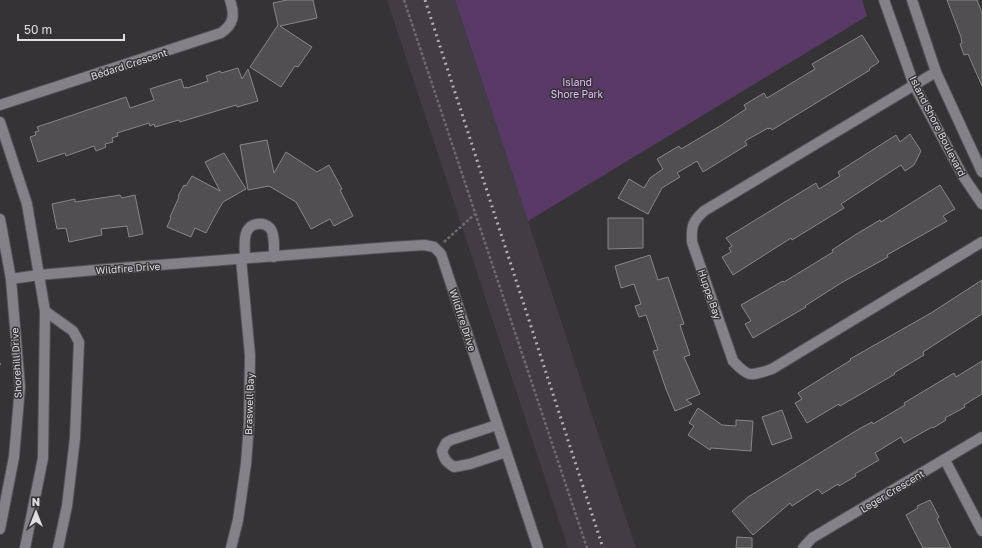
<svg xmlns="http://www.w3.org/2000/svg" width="982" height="548" viewBox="0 0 982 548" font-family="'Golos Text',sans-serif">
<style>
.built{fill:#423c45}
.green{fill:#593a67}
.building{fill:#524f53;stroke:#89868a}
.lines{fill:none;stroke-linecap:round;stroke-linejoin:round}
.minor-casing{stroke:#535254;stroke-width:12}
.tertiary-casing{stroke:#535254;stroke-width:12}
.path{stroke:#6d6b6e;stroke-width:2.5;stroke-dasharray:3 2;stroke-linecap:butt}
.minor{stroke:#858287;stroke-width:10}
.tertiary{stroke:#858287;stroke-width:10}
.rail{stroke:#afaeb0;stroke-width:3;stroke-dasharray:2 4;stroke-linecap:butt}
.labels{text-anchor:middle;stroke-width:3;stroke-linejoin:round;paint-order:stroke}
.street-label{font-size:10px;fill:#dfdee0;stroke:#363337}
.park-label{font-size:10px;fill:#e4b9f8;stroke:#363337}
</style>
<rect width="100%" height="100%" fill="#363337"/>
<path class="built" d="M 387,0 L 455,0 L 636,548 L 568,548 Z"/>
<path class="green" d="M 455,0 L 862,0 L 867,16 L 528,221 Z"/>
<g class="building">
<path d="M 287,0 L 313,0 L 317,18 L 280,26 L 312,47 L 298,67 L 295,66 L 281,87 L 250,67 L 278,25 L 273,3 Z"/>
<path d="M 947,0 L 977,0 L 982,13 L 982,86 L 968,54 L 964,55 L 960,44 L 962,43 L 961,37 Z"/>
<path d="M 862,35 L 879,62 L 869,69 L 870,70 L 772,130 L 771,128 L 768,129 L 768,128 L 745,141 L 747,145 L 703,172 L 697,161 L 677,173 L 680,177 L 662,188 L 648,214 L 618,198 L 629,179 L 644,188 L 650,178 L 663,169 L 657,159 L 679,146 L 681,149 L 720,126 L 746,109 L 744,105 L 764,93 L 767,98 L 815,69 L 812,64 Z"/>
<path d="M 238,68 L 242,79 L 248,69 L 258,101 L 237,107 L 236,105 L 180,122 L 179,120 L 155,127 L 154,124 L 150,126 L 149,123 L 117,133 L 118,136 L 112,138 L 113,142 L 105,144 L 106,147 L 96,151 L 94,146 L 66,156 L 65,153 L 38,162 L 30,137 L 36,135 L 35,132 L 39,131 L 37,127 L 126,97 L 130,108 L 154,100 L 150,89 L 181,79 L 184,88 L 187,87 L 187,88 L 208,81 L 206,76 L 220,71 L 221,73 Z"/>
<path d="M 910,134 L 921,151 L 914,165 L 905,171 L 901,165 L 841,204 L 844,208 L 792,240 L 791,238 L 733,275 L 722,257 L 731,252 L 729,248 L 732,246 L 726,238 L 816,183 L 819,189 L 840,176 L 838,172 L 896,135 L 900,142 Z"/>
<path d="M 267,140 L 274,173 L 286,152 L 317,172 L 329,165 L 342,189 L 340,190 L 353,216 L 334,226 L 330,219 L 311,229 L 296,202 L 269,186 L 248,190 L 240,145 Z"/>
<path d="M 224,153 L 246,189 L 223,202 L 216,214 L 206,233 L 195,228 L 191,237 L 167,227 L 171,218 L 170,217 L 179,197 L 178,196 L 184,185 L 186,186 L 192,176 L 220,191 L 205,162 Z"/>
<path d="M 940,185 L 955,209 L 943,216 L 947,221 L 887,255 L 888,257 L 841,283 L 805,306 L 806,307 L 753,338 L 745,324 L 751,321 L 741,305 L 783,281 L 784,282 L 833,252 L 832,250 L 855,235 L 880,220 L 881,222 Z"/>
<path d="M 120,195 L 122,198 L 135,195 L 143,234 L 129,237 L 127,226 L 101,229 L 102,235 L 69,242 L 66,228 L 57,229 L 52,204 L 75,199 L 75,202 Z"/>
<path d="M 608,218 L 643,218 L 643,248 L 608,249 Z"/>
<path d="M 650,255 L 658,280 L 668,277 L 684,324 L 680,325 L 690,355 L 684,357 L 700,394 L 686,400 L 692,404 L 675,411 L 666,389 L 653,351 L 658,350 L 646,315 L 639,317 L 635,306 L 641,304 L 634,284 L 621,288 L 615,266 Z"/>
<path d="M 982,280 L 982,314 L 923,352 L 924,355 L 894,373 L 895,374 L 840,406 L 839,404 L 807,423 L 795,403 L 802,399 L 798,393 L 851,360 L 850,359 L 931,313 Z"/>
<path d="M 982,361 L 982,394 L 964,405 L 965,407 L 945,418 L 946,420 L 933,428 L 932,427 L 904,443 L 901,437 L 875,453 L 879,460 L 855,474 L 856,476 L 839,486 L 838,484 L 822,494 L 818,489 L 792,506 L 790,503 L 753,535 L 732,511 L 748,497 L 859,429 L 872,422 L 873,424 L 905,405 L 904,403 L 954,373 L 956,377 Z"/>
<path d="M 698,408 L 722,425 L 736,426 L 736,420 L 753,421 L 751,451 L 711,448 L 710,450 L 688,435 L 694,426 L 689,423 Z"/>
<path d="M 782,410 L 792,438 L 772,445 L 762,417 Z"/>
<path d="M 930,500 L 939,517 L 937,519 L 951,548 L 923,548 L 906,515 L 918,508 L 917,506 Z"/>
<path d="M 737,537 L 752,538 L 752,548 L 736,548 Z"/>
</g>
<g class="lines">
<g class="minor-casing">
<g id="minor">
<path d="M 936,72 L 704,211 C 693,221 691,226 692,242 L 733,361 C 749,378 750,376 772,369 L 982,242"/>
<path d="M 0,105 L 221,33 C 234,24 235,15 230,0"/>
<path d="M 245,259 C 245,247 241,225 258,224 C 262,223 267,225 270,228 C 275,234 274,249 274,257"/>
<path d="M 11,279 L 39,275 L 107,269 L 392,247 L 424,245 L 434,247 L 441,254 L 538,548"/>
<path d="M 45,311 L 73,331 L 79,342 L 75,438 L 67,506 L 58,548"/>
<path d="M 497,425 L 451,440 L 446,443 L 442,451 C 444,459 446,462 454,467 L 470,464 L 506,452"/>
<path d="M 945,460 L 982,531"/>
<path d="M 231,548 L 238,520 L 246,464 L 249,424 L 250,355 L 241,259"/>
<path d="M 803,548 L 812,538 L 982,437"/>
</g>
</g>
<g class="tertiary-casing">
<g id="tertiary">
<path d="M 884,0 L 914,85 L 963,176 L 982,204"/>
<path d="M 912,0 L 936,72 L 982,172"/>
<path d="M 0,122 L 27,204 L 45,311 L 43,458 L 25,548"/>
<path d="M 0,219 L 11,279 L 20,387 L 14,457 L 0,529"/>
</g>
</g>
<g class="path">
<path d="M 404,0 L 587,548"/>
<path d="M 444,242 L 475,214"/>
<path d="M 0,364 L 1,364"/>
</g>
<use href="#minor" class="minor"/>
<use href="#tertiary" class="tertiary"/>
<path class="rail" d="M 425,0 L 603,548"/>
</g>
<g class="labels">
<g class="street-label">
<text transform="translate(129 64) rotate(-18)" y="4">Bédard Crescent</text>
<text transform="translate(938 126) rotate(63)" y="4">Island Shore Boulevard</text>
<text transform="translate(128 268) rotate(-4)" y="4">Wildfire Drive</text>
<text transform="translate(710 294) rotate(71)" y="4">Huppe Bay</text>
<text transform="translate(463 320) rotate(72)" y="4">Wildfire Drive</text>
<text transform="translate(16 363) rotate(-93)" y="4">Shorehill Drive</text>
<text transform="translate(249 404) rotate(-88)" y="4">Braswell Bay</text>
<text transform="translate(892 491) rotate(-31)" y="4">Leger Crescent</text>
</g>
<g class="park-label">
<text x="577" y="86">Island<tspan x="577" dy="12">Shore Park</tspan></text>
</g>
</g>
<g transform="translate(36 512)" stroke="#363337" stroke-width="3" paint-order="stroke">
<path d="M0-3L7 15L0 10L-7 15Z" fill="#dfdee0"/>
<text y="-6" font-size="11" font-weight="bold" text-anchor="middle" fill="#dfdee0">N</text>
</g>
<path d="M18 34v6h106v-6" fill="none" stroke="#dfdee0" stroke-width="2"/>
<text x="24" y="34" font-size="12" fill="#dfdee0" stroke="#363337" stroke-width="3" paint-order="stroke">50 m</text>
</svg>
